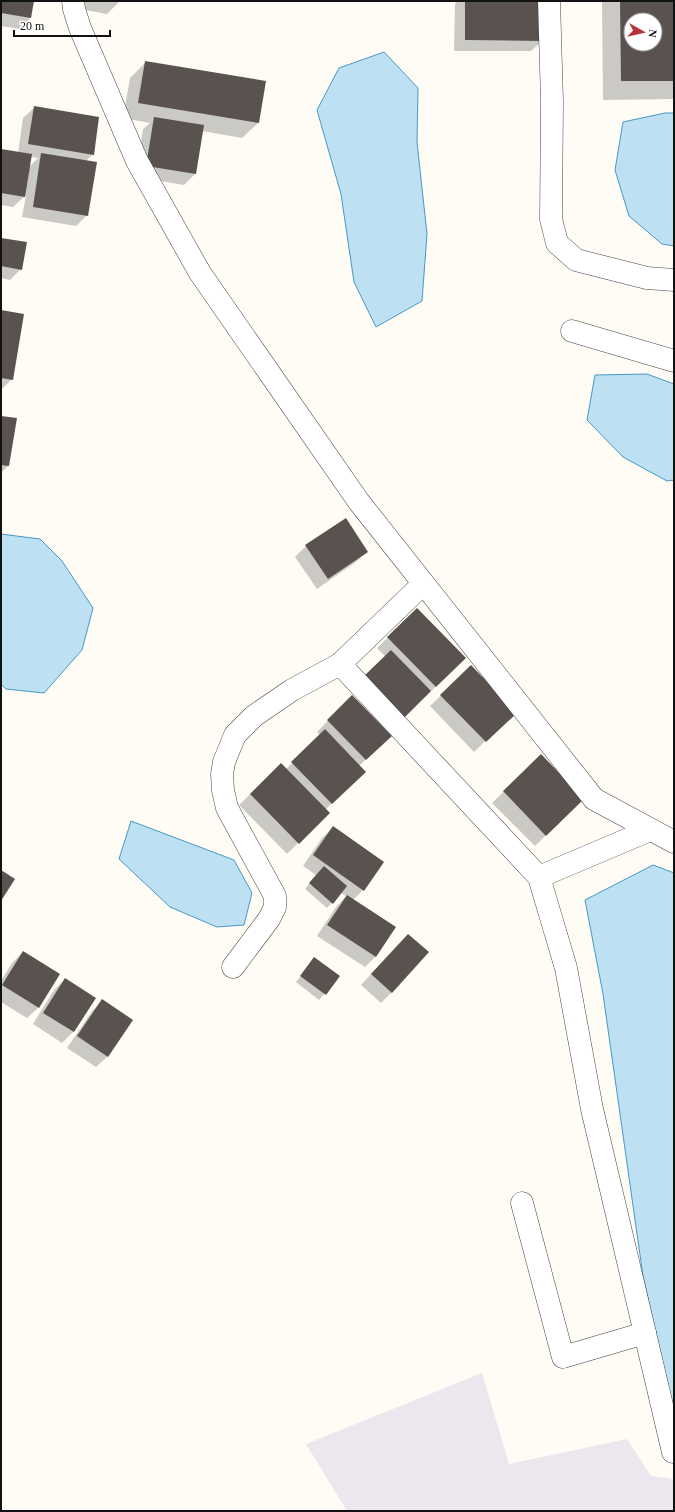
<svg xmlns="http://www.w3.org/2000/svg" width="675" height="1512" viewBox="0 0 675 1512" font-family="'Times New Roman',serif">
<style>
.industrial{fill:#ede6ee}
.water{fill:#bde0f3;stroke:#4898c5}
.shadow{fill:#0003;fill-rule:evenodd}
.building{fill:#59524e;fill-rule:evenodd}
.lines{fill:none;stroke-linecap:round;stroke-linejoin:round}
.minor-casing{stroke:#444;stroke-width:23}
.minor{stroke:#fff;stroke-width:22}
</style>
<rect width="100%" height="100%" fill="#fefcf5"/>
<path class="industrial" d="M 482,1373 L 509,1464 L 627,1439 L 651,1476 L 674,1479 L 674,1511 L 347,1511 L 306,1444 Z"/>
<g class="water">
<path d="M 384,52 L 418,88 L 417,142 L 427,234 L 422,301 L 376,327 L 354,282 L 341,194 L 317,110 L 339,68 Z"/>
<path d="M 665,113 L 674,113 L 674,246 L 662,244 L 629,216 L 615,170 L 623,122 Z"/>
<path d="M 647,374 L 674,384 L 674,480 L 667,481 L 623,457 L 587,420 L 595,375 Z"/>
<path d="M 1,534 L 40,539 L 62,561 L 93,608 L 82,650 L 44,693 L 6,689 L 1,684 Z"/>
<path d="M 131,821 L 234,860 L 252,893 L 244,925 L 217,927 L 170,907 L 119,859 Z"/>
<path d="M 653,865 L 674,873 L 674,1412 L 643,1276 L 603,994 L 585,900 Z"/>
</g>
<g class="shadow">
<path d="M 1,1 L 33,1 L 30,18 L 20,29 L 1,26 Z"/>
<path d="M 75,1 L 119,1 L 118,3 L 107,14 L 74,8 Z"/>
<path d="M 457,1 L 542,1 L 542,41 L 531,51 L 454,51 L 455,4 Z"/>
<path d="M 602,1 L 674,1 L 674,99 L 603,100 ZM 631,20 L 655,20 L 655,44 L 631,44 Z"/>
<path d="M 145,63 L 258,123 L 242,138 L 202,131 L 195,174 L 184,185 L 136,177 L 143,129 L 150,123 L 123,118 L 130,78 Z"/>
<path d="M 34,108 L 93,154 L 85,162 L 87,215 L 76,226 L 22,217 L 26,195 L 13,207 L 1,205 L 1,150 L 18,153 L 23,118 ZM 31,157 L 38,158 L 29,167 Z"/>
<path d="M 1,239 L 21,269 L 10,280 L 1,278 Z"/>
<path d="M 1,311 L 12,379 L 1,390 Z"/>
<path d="M 1,417 L 16,419 L 8,466 L 1,473 Z"/>
<path d="M 306,546 L 367,551 L 356,562 L 317,589 L 295,557 Z"/>
<path d="M 417,609 L 465,658 L 425,697 L 377,648 Z"/>
<path d="M 471,666 L 515,712 L 474,752 L 430,706 Z"/>
<path d="M 352,696 L 390,736 L 359,766 L 364,772 L 325,810 L 328,813 L 287,854 L 239,805 L 281,764 L 286,769 L 320,735 L 317,732 Z"/>
<path d="M 541,756 L 583,799 L 535,846 L 492,803 Z"/>
<path d="M 333,827 L 363,890 L 353,900 L 376,956 L 365,967 L 317,936 L 336,907 L 346,896 L 341,893 L 327,908 L 305,889 L 316,875 L 303,866 L 322,838 Z"/>
<path d="M 397,946 L 392,992 L 381,1003 L 361,985 Z"/>
<path d="M 23,952 L 59,974 L 38,1008 L 27,1018 L 1,1002 L 1,981 L 12,963 Z"/>
<path d="M 315,958 L 339,976 L 319,1000 L 296,982 Z"/>
<path d="M 65,979 L 94,998 L 73,1032 L 62,1043 L 33,1024 L 54,990 Z"/>
<path d="M 102,1001 L 131,1020 L 107,1057 L 96,1067 L 67,1048 L 92,1011 Z"/>
</g>
<g class="building">
<path d="M 1,1 L 34,1 L 31,18 L 1,13 Z"/>
<path d="M 465,1 L 543,1 L 543,41 L 465,40 Z"/>
<path d="M 620,1 L 674,1 L 674,81 L 621,81 ZM 631,20 L 655,20 L 655,44 L 631,44 Z"/>
<path d="M 145,61 L 266,81 L 259,123 L 138,103 Z"/>
<path d="M 34,106 L 99,117 L 94,155 L 28,144 Z"/>
<path d="M 154,117 L 204,125 L 196,174 L 146,166 Z"/>
<path d="M 1,149 L 32,154 L 25,197 L 1,193 Z"/>
<path d="M 41,153 L 97,162 L 88,216 L 33,207 Z"/>
<path d="M 1,238 L 27,242 L 22,270 L 1,266 Z"/>
<path d="M 1,310 L 24,314 L 13,380 L 1,378 Z"/>
<path d="M 1,416 L 17,418 L 9,466 L 1,465 Z"/>
<path d="M 346,518 L 368,552 L 328,579 L 305,545 Z"/>
<path d="M 417,608 L 466,658 L 436,687 L 387,637 Z"/>
<path d="M 391,650 L 431,691 L 402,720 L 362,678 Z"/>
<path d="M 471,665 L 517,713 L 486,742 L 440,695 Z"/>
<path d="M 352,695 L 392,736 L 366,760 L 327,720 Z"/>
<path d="M 325,729 L 366,772 L 332,804 L 291,762 Z"/>
<path d="M 541,754 L 584,799 L 546,836 L 503,791 Z"/>
<path d="M 281,763 L 330,813 L 299,844 L 250,794 Z"/>
<path d="M 333,826 L 384,862 L 364,891 L 313,855 Z"/>
<path d="M 324,866 L 347,886 L 333,904 L 309,883 Z"/>
<path d="M 1,870 L 15,879 L 1,901 Z"/>
<path d="M 347,895 L 396,927 L 376,957 L 327,925 Z"/>
<path d="M 408,934 L 429,952 L 392,993 L 371,974 Z"/>
<path d="M 23,951 L 60,974 L 39,1008 L 2,985 Z"/>
<path d="M 314,957 L 340,976 L 326,995 L 300,976 Z"/>
<path d="M 65,978 L 96,998 L 74,1032 L 43,1013 Z"/>
<path d="M 102,999 L 133,1020 L 108,1057 L 77,1036 Z"/>
</g>
<g class="lines">
<g class="minor-casing">
<g id="minor">
<path d="M 73,1 L 74,9 L 80,28 L 137,161 L 200,273 L 359,502 L 594,799 L 674,842"/>
<path d="M 549,1 L 552,101 L 551,219 L 557,243 L 576,260 L 647,278 L 674,280"/>
<path d="M 572,331 L 674,361"/>
<path d="M 340,664 L 539,877 L 566,968 L 592,1109 L 673,1452"/>
<path d="M 539,877 L 650,830"/>
<path d="M 233,967 L 269,919 L 275,907 L 275,896 L 227,808 L 223,790 L 222,774 L 224,762 L 235,735 L 254,716 L 292,690 L 340,664 L 423,584"/>
<path d="M 522,1203 L 563,1357 L 645,1333"/>
</g>
</g>
<use href="#minor" class="minor"/>
</g>
<rect width="675" height="1512" fill="none" stroke="#111111" stroke-width="4"/>
<g transform="translate(643 32) rotate(98)"><circle r="19" fill="#ffffff" stroke="#a0a0a0"/>
<path d="M0-3L7 15L0 10L-7 15Z" fill="#b9303c"/>
<text y="-6" font-size="11" font-weight="bold" text-anchor="middle" fill="#111111">N</text>
</g>
<path d="M14 30v6h96v-6" fill="none" stroke="#111111" stroke-width="2"/>
<text x="20" y="30" font-size="12" fill="#111111" stroke="#ffffff" stroke-width="3" paint-order="stroke">20 m</text>
</svg>
